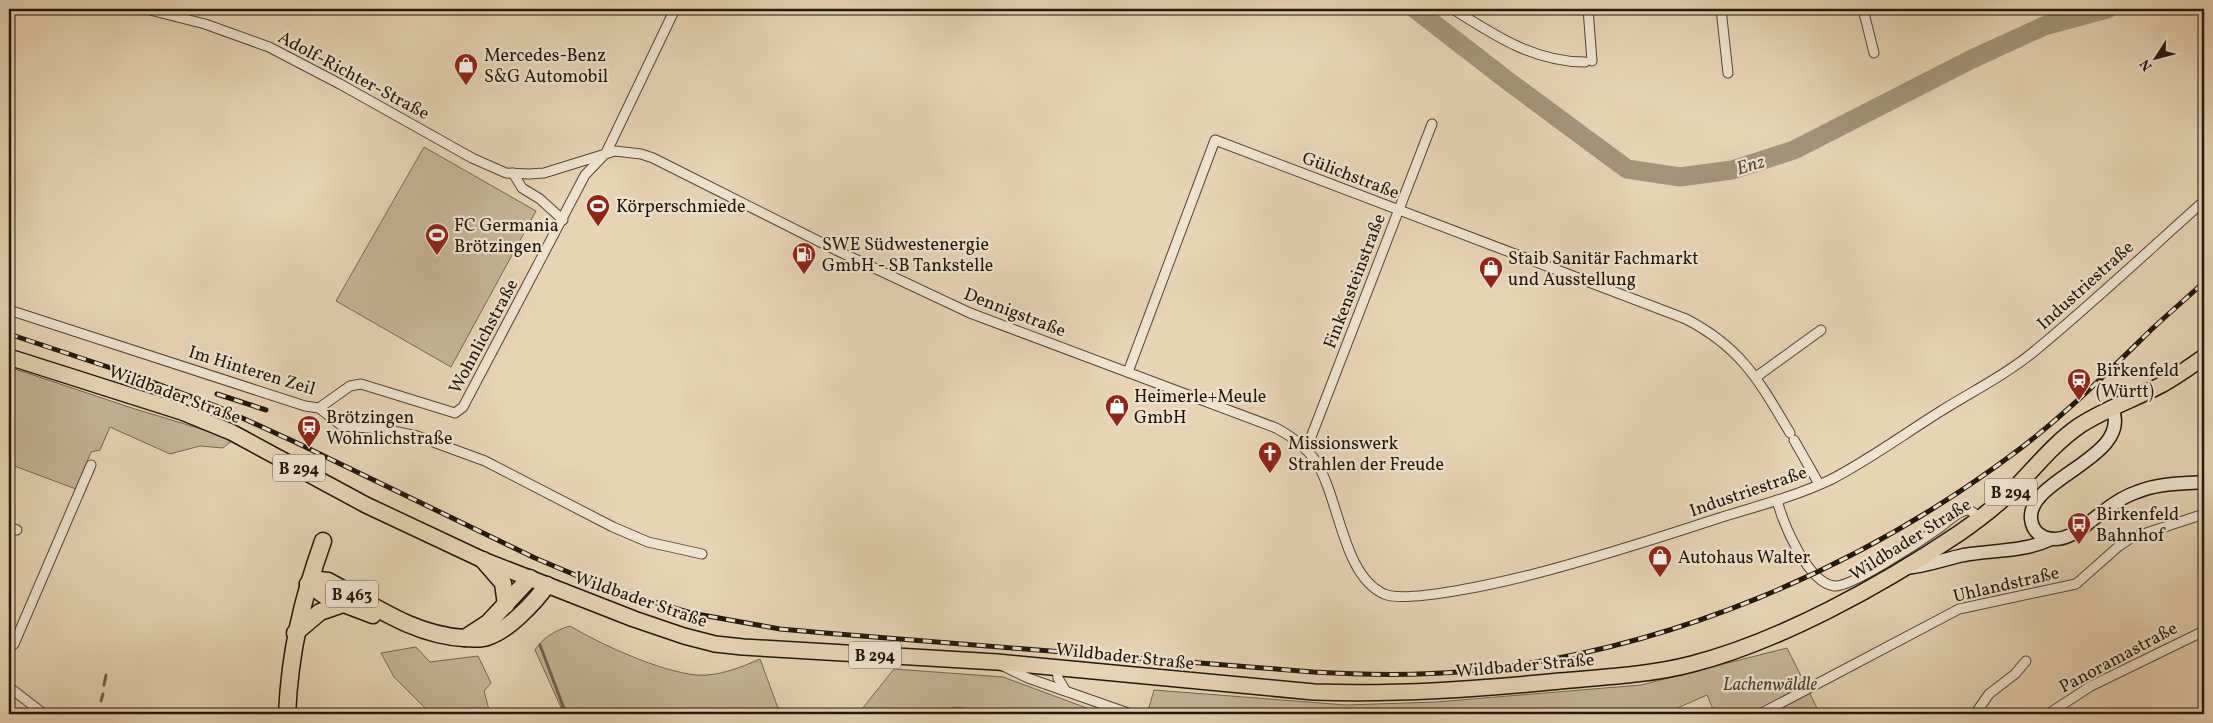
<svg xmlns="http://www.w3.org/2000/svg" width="2213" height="723" viewBox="0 0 2213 723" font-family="Vollkorn,serif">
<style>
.green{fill:#c6b498;stroke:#746652}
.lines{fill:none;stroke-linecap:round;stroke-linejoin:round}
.stream{stroke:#70624e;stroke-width:3}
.river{stroke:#a4947b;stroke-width:19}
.street-casing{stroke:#534636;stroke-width:11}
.secondary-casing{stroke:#22170b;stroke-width:15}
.primary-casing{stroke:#22170b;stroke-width:18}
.highway-casing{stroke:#22170b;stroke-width:19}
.street{stroke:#efe3cf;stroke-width:9}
.secondary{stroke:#efe3cf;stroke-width:12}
.primary{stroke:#e7d4b5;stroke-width:15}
.highway{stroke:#e7d4b5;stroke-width:16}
.rail-casing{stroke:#22170b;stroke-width:5}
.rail{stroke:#efe3cf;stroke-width:3;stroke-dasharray:9;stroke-linecap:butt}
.labels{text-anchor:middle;stroke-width:4.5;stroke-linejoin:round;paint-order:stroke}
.shield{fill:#efe3cf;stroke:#605446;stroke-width:1}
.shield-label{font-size:16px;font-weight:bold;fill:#22170b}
.poi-label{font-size:18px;fill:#22170b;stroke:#efe3cf;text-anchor:start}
.street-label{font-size:18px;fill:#22170b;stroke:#efe3cf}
.park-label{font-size:18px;font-style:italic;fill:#534635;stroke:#efe3cf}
.water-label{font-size:19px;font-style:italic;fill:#564938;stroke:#efe3cf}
</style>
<rect width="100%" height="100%" fill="#e7d4b5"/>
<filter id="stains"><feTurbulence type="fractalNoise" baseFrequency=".004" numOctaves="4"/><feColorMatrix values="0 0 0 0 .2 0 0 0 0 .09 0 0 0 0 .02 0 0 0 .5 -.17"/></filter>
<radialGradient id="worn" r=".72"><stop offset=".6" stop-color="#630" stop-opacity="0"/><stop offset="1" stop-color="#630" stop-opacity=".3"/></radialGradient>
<g class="green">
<path d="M 424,147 L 536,211 L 451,367 L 336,301 Z"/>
<path d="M 9,367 L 132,408 L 234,439 L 223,448 L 200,446 L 170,454 L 110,427 L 100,450 L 91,452 L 76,489 L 9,464 Z"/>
<path d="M 570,626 C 602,645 659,671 696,675 C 717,677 742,667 760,659 L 778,708 L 845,714 L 564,714 L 535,650 C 542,638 556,630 570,626 Z"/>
<path d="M 416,647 L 430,662 L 478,656 L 491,683 L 484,691 L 490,714 L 431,714 L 394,677 L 381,653 Z"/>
<path d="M 1787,648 L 1820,714 L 1715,714 L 1707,695 L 1664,714 L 1147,714 L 1154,690 L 1346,705 L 1436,702 L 1641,685 Z"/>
<path d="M 894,669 L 1003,677 L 1103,714 L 1000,714 L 1000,712 L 953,707 L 951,714 L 858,714 Z"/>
</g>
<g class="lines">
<g class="stream">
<path d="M 540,645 L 566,714"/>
<path d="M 104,685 L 106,675"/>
<path d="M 101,701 L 103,694"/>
</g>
<path class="river" d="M 1415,9 L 1508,81 L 1627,169 L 1680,177 L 1732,170 L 1794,150 L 1972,59 L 2044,26 L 2107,9"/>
<g class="street-casing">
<g id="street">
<path d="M 146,9 L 205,24 L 269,47 L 340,84 L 472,158 L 506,173 L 529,174 L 544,173 L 615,151 L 641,154 L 653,158 L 838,251 L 970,313 L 1276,428 C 1291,436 1305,446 1315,460 C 1340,498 1342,575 1384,594 C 1408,604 1502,582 1530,575 C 1593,559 1655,539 1716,519 C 1754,507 1794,497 1830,480 C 1869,460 1904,434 1941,411 C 1973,391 2009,373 2037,349 C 2094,302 2149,250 2204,201"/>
<path d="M 1453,9 C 1494,35 1534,62 1585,62"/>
<path d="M 1588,9 L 1592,61"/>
<path d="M 1721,9 L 1728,73"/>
<path d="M 1863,9 L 1874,53"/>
<path d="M 513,173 L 522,188 L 540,199 L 563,220"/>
<path d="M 9,310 L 305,406 L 319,408 L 342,426 L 383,429 L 417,436 L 485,461 L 613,527 L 648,542 L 702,554"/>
<path d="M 1128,372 L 1215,140 L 1686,319 C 1742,348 1759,381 1790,433"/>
<path d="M 1756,377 L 1821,330"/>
<path d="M 319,408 L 350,386 L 361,384 L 455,413 L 463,407 L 585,175 L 606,153 L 675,9"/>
<path d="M 1794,440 L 1819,484"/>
<path d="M 1306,450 L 1432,124"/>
<path d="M 1777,500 C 1783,523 1807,582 1834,586 C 1851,588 1922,540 1939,528 C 1947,523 1958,510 1968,510 C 1973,511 1976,515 1979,519"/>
<path d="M 9,527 L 17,530"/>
<path d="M 9,648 L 14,644 L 91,465"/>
<path d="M 1003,666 L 1028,678 L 1131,714"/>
<path d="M 1057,668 L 1058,678 L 1065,690"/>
<path d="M 9,687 L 44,714"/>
<path d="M 1760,714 L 1959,609 L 2076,584 L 2119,546 L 2131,538 L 2204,514"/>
<path d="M 1975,714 L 1989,694 L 2015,674 L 2026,661"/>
<path d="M 2048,714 L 2091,686 L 2204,631"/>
</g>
</g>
<g class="secondary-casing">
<g id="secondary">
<path d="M 2112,408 C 2134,457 2027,478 2031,519 C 2032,528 2037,534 2044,537 C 2067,546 2087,523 2104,511 C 2114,503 2125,496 2137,492 C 2158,483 2182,484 2204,482"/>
<path d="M 1904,568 C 1925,567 1944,559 1964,555 C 1993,550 2024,552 2051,539"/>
</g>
</g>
<g class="primary-casing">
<path id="primary" d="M 9,357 L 182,412 L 231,432 L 366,505 L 483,560 L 634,619 L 684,636 L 715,644 L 743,647 L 997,662 L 1314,692 C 1397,695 1478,689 1560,681 C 1604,677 1650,675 1692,664 C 1781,641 1882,585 1958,534 C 1977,521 1995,507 2012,491 C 2034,469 2053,444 2079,426 C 2105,409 2135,399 2163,384 C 2177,376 2191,366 2204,357"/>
</g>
<g class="highway-casing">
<g id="highway">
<path d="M 483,560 L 503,583 L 506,605"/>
<path d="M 308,584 L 319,580 L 328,581 C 372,604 412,635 464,638 C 472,638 479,640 487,637 C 508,631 535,602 547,585"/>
<path d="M 308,584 L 328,598 L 373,615"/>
<path d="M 295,633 L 320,612 L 343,604"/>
<path d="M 465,638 L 488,623 L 530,578"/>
<path d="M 287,714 C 290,651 302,600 323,541"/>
</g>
</g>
<use href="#street" class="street"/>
<use href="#secondary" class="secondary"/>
<use href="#primary" class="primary"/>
<use href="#highway" class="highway"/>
<g class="rail-casing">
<g id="rail">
<path d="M 9,334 L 147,380 L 216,406 L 295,442 L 535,558 L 606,588 L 691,613 L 780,629 L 825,633 L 1313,672 C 1365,675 1417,676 1469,671 C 1666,652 1860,569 2017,451 C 2066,414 2108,372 2152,329 C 2169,313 2187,298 2204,282"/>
<path d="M 217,394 L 266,410"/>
</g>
</g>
<use href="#rail" class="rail"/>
</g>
<defs>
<g id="shop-pin" transform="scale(1.25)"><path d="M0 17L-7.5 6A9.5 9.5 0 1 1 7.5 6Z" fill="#8f2418" stroke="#efe3cf"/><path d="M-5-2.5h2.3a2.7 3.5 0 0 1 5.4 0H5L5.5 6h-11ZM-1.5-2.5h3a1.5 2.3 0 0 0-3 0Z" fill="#fff"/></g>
<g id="stadium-pin" transform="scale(1.25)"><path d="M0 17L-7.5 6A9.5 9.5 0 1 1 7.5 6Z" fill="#8f2418" stroke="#efe3cf"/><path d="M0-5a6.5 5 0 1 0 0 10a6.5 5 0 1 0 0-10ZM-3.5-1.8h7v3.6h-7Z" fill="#fff"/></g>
<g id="fuel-pin" transform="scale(1.25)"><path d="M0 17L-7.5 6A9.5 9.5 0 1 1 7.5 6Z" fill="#8f2418" stroke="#efe3cf"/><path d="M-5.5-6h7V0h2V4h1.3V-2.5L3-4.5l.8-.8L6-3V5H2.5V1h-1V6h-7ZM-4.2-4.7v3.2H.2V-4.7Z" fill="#fff"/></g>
<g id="station-pin" transform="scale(1.25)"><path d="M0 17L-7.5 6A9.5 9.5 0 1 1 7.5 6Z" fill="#8f2418" stroke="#efe3cf"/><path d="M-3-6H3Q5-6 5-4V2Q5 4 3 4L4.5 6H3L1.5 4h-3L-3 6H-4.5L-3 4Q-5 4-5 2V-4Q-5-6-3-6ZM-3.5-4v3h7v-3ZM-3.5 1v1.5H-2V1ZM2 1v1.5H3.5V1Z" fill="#fff"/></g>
<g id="church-pin" transform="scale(1.25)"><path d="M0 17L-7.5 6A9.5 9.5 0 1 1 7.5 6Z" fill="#8f2418" stroke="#efe3cf"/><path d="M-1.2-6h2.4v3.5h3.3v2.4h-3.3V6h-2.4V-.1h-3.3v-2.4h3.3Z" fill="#fff"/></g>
<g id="bus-pin" transform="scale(1.25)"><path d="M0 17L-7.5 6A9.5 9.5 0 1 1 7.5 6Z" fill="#8f2418" stroke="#efe3cf"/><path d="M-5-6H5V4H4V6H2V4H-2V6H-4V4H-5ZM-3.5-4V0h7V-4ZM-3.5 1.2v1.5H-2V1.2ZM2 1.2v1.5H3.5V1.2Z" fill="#fff"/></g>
</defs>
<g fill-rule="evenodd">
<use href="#shop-pin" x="466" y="65"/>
<use href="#stadium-pin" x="598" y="206"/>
<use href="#stadium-pin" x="437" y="235"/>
<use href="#fuel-pin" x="804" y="254"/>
<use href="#shop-pin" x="1491" y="268"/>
<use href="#station-pin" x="2079" y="380"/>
<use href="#shop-pin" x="1117" y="406"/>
<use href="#station-pin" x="309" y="427"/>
<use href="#church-pin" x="1270" y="453"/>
<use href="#bus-pin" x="2079" y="524"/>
<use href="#shop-pin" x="1660" y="557"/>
</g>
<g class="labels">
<g class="shield">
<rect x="273" y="454.5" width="52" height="27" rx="4"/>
<rect x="1985" y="478.5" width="52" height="27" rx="4"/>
<rect x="326" y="580.5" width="52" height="27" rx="4"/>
<rect x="849" y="641.5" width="52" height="27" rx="4"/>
</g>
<g class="shield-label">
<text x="299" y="474">B 294</text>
<text x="2011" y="498">B 294</text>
<text x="352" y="600">B 463</text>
<text x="875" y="661">B 294</text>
</g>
<g class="poi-label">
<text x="484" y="61">Mercedes-Benz<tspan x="484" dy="21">S&amp;G Automobil</tspan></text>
<text x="616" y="212">Körperschmiede</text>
<text x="454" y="231">FC Germania<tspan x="454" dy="21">Brötzingen</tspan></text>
<text x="822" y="250">SWE Südwestenergie<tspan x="822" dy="21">GmbH - SB Tankstelle</tspan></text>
<text x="1508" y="264">Staib Sanitär Fachmarkt<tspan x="1508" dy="21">und Ausstellung</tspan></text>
<text x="2096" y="376">Birkenfeld<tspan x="2096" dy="21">(Württ)</tspan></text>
<text x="1134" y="402">Heimerle+Meule<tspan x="1134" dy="21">GmbH</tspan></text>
<text x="326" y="423">Brötzingen<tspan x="326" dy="21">Wohnlichstraße</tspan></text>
<text x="1288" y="449">Missionswerk<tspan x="1288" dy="21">Strahlen der Freude</tspan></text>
<text x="2096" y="520">Birkenfeld<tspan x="2096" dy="21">Bahnhof</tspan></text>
<text x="1678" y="563">Autohaus Walter</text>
</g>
<g class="street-label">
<text transform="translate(354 75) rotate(28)" y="6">Adolf-Richter-Straße</text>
<text transform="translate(1351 175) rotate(21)" y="6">Gülichstraße</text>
<text transform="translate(1354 281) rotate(-69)" y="6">Finkensteinstraße</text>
<text transform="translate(2085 285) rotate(-42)" y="6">Industriestraße</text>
<text transform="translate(1015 312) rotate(21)" y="6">Dennigstraße</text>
<text transform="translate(483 336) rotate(-62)" y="6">Wohnlichstraße</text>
<text transform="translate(252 370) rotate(17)" y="6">Im Hinteren Zeil</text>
<text transform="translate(175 394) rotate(20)" y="6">Wildbader Straße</text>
<text transform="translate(1748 491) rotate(-19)" y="6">Industriestraße</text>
<text transform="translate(1910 539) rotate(-32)" y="6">Wildbader Straße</text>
<text transform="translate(2006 584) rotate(-13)" y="6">Uhlandstraße</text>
<text transform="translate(641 599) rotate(19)" y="6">Wildbader Straße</text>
<text transform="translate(1125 656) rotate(6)" y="6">Wildbader Straße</text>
<text transform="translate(2118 657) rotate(-28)" y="6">Panoramastraße</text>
<text transform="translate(1525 665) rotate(-5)" y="6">Wildbader Straße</text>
</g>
<g class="park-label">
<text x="1770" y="690">Lachenwäldle</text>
</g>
<g class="water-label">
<text transform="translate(1750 164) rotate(-17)" y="7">Enz</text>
</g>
</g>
<rect width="2213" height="723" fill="none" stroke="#e7d4b5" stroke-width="30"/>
<rect x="10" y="10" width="2193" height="703" fill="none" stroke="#22170b" stroke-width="2.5"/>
<rect x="15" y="15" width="2183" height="693" fill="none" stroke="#22170b"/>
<g transform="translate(2156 58) rotate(234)" stroke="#efe3cf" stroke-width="4" paint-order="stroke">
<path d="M0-4L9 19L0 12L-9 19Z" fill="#22170b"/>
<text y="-8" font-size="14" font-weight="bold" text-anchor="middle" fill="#22170b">N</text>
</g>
<rect width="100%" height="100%" filter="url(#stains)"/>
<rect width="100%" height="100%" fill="url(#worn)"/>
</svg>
